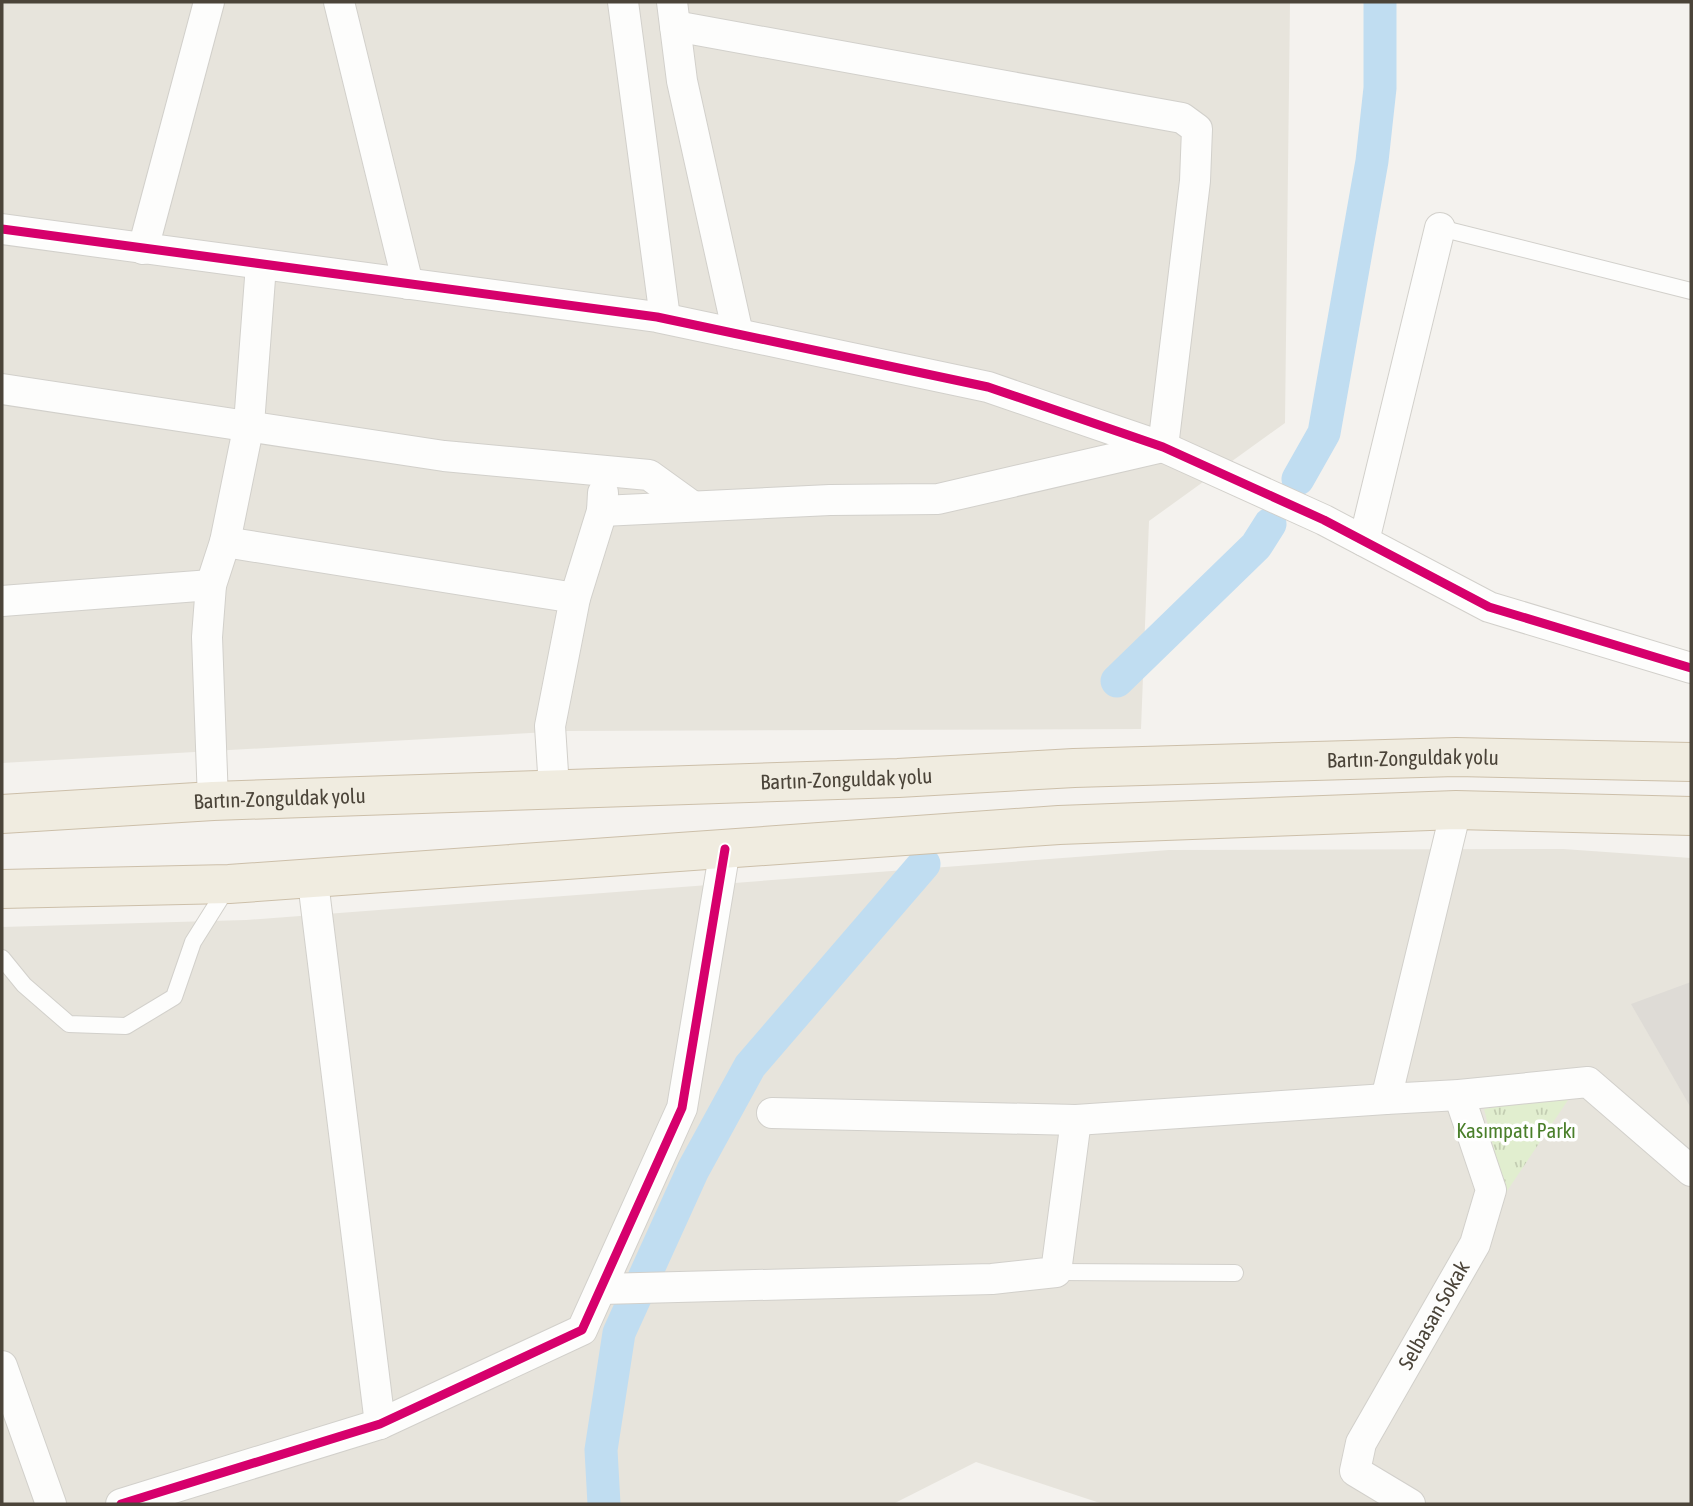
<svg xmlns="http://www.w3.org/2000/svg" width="1693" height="1506" viewBox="0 0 1693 1506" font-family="'Asap Condensed',sans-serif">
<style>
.residential{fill:#e7e4dc}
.park{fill:url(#park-tufts)}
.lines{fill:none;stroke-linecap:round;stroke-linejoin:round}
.canal{stroke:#c0ddf1;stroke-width:33}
.building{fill:#dedbd6}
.service-casing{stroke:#d2d0cb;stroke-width:18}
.minor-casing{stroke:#d2d0cb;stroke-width:32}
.trunk-casing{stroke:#ccbfa9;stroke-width:40}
.service{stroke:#fdfdfc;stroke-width:16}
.minor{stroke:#fdfdfc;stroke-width:30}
.trunk{stroke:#f0ece0;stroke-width:38}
.cycleway-casing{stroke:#fff;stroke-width:13}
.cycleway{stroke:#d6006c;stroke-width:9}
.labels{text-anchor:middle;stroke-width:7;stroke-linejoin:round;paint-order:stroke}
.street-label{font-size:21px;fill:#4b4439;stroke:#fff}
.park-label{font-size:21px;fill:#4a7f2a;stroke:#fff}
</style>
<defs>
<pattern id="park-tufts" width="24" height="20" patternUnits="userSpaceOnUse" patternTransform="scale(1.75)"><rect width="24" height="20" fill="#e1eecf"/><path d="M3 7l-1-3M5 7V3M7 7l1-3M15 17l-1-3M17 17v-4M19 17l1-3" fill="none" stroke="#c3cdb2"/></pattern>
</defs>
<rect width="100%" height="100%" fill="#f4f2ee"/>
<g class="residential">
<path d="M 2,2 L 1290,2 L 1285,423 L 1149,521 L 1141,729 L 566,731 L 2,763 Z"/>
<path d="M 1563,849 L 1691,858 L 1691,1504 L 1103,1504 L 976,1462 L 893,1504 L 2,1504 L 2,927 L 246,920 L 1169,850 Z"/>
</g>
<path class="park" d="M 1572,1094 L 1505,1194 L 1484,1109 Z"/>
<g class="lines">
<g class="canal">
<path d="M 1298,479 L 1324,433 L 1372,161 L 1380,88 L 1380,2"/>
<path d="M 1117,681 L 1256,546 L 1270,524"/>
<path d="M 604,1504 L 601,1450 L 619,1333 L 693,1170 L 750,1066 L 924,864"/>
</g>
</g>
<path class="building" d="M 1691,982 L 1691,1108 L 1631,1004 Z"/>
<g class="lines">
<g class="service-casing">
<g id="service">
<path d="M 1440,228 L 1691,291"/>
<path d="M 2,958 L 24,985 L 69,1024 L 126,1026 L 174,997 L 193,942 L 227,888"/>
<path d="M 1056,1272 L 1235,1273"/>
</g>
</g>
<g class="minor-casing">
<g id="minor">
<path d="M 339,2 L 408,284"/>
<path d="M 623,2 L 665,318"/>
<path d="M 672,2 L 682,81 L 738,334"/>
<path d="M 2,229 L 657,317 L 988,387 L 1163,447 L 1324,520 L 1489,607 L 1691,668"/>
<path d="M 143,249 L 209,2"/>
<path d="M 2,389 L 444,456 L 649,475 L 692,506"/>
<path d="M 602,511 L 830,500 L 938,499 L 1163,447 L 1195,181 L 1197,129 L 1182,118 L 675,26"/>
<path d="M 1364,541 L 1440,228"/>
<path d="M 225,542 L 575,598"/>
<path d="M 2,601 L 211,585"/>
<path d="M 554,788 L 550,726 L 575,598 L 602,511 L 603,493"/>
<path d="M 213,801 L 207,637 L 211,585 L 225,542 L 249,424 L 261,265"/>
<path d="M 1456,810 L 1386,1099 L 1459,1095 L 1588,1082 L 1691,1171"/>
<path d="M 315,898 L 380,1424"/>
<path d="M 772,1113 L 1076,1120 L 1386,1099"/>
<path d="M 601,1289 L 992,1279 L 1056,1272 L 1076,1120"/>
<path d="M 2,1366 L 51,1504"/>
<path d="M 121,1504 L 380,1424 L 582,1330 L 682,1108 L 725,849"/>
<path id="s1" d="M 1410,1504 L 1355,1471 L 1361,1443 L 1475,1244 L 1491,1190 L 1459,1095"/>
</g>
</g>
<g class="trunk-casing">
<g id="trunk">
<path id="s2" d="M 2,814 L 213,801 L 898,778 L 1074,768 L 1456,757 L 1691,762"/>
<path d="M 2,889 L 229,884 L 1059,825 L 1456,810 L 1691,816"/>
</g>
</g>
<use href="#service" class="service"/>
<use href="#minor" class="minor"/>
<use href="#trunk" class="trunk"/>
<g class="cycleway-casing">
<g id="cycleway">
<path d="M 2,229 L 657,317 L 988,387 L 1163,447 L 1324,520 L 1489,607 L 1691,668"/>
<path d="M 121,1504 L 380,1424 L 582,1330 L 682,1108 L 725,849"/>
</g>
</g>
<use href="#cycleway" class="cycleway"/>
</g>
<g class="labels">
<g class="street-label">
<text dy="7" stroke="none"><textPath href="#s2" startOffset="1412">Bartın-Zonguldak yolu</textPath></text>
<text dy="7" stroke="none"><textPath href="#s2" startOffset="845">Bartın-Zonguldak yolu</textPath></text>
<text dy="7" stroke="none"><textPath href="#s2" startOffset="278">Bartın-Zonguldak yolu</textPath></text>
<text dy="7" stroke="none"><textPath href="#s1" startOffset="240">Selbasan Sokak</textPath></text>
</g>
<g class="park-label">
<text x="1516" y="1138">Kasımpatı Parkı</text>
</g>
</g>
<rect width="1693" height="1506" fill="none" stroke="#4b4439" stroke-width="7"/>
</svg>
